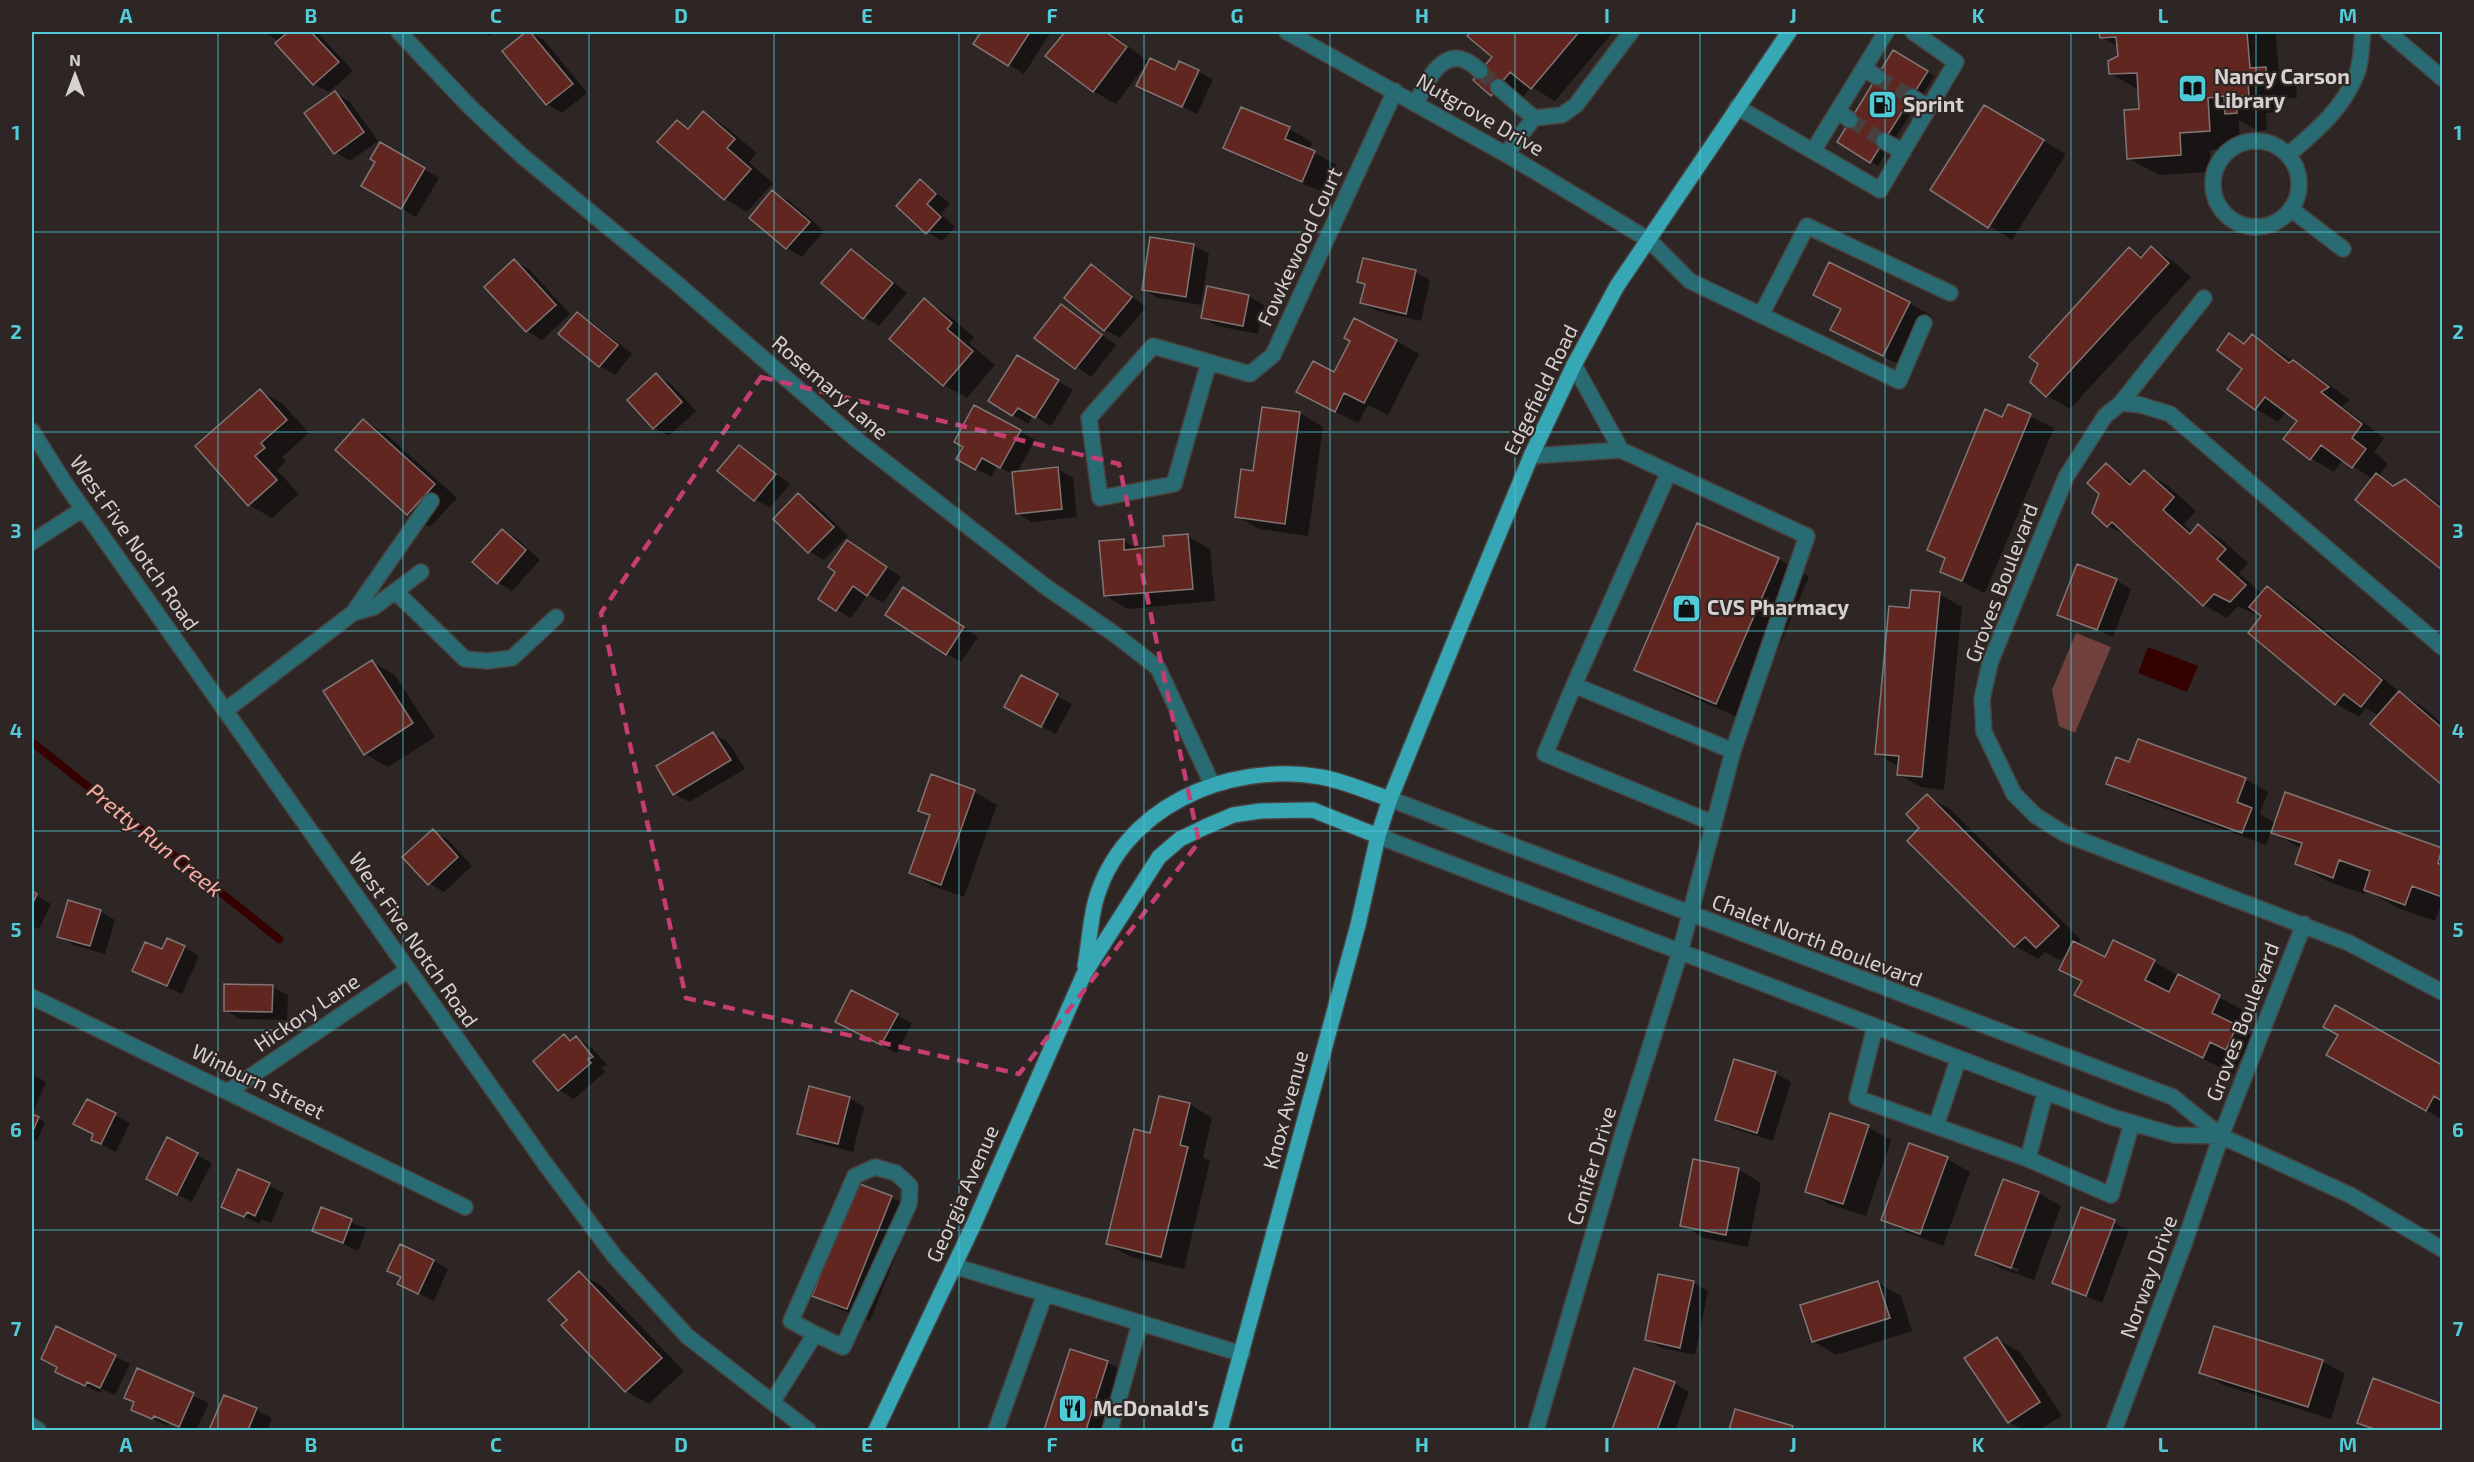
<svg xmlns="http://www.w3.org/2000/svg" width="2474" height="1462" font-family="'Exo 2',sans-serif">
<rect width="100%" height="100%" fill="#2e2624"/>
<path fill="#70413c" d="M2076,633L2111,647L2075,733L2059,726L2052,690Z"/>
<path fill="#340000" d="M2148,647L2198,666L2187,692L2138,673Z"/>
<path fill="#0007" fill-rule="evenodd" d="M264,32H317L353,71L329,92L314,84L279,41Z
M483,32H496L490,36Z
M528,32L544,40L587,93L562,113L547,104L504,51Z
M983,32H1051L1024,74L975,44Z
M1067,32H1109L1149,62L1176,72L1198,71L1213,80L1197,114L1138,85L1147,63L1116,104L1093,91L1047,56Z
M1473,32H1613L1555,101L1531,87L1515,107L1492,94L1494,57L1469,36Z
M2100,32H2294L2276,34L2279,76L2296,86L2297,98L2278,99L2279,112L2266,113L2267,130L2257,131L2239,120L2240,148L2210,150L2211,172L2159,175L2128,158L2140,111L2139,90L2111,74L2119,57V47L2101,37Z
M1894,52L1934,76L1878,166L1839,141Z
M335,93L350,102L378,141L350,161L335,152Z
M1985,107L2066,154L2012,240L1932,189Z
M704,113L726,127L757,153L749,162L773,183L747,212L725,199L678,122L690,129Z
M1289,129L1312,142L1309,150L1337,165L1325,193L1248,161L1225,148Z
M380,144L439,178L416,217L363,186L377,161Z
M920,181L950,203L941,214L955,227L942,241L927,232Z
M773,192L788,200L824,231L802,257L787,248L751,218Z
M1151,239L1194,246L1209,254L1201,305L1158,298L1143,289Z
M2152,248L2174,262L2191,277L2070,409L2047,396L2130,249L2144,257Z
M851,251L866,259L907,293L879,326L864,317Z
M514,261L529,269L570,314L542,340L527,331Z
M1092,266L1146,307L1120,338L1105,330L1066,297Z
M1415,272L1430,280L1421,321L1377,311L1362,302L1366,286L1359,281Z
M1815,295L1909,303L1932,316L1906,368L1832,330L1842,310Z
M1249,296L1264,305L1258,334L1217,326L1202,317Z
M924,300L947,314L974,337L969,343L995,365L967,398L944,385L891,339Z
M1061,306L1116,345L1091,377L1036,338Z
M578,314L592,322L632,354L615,375L600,366Z
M2229,335L2245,345L2252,336L2316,375L2350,400L2342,406L2384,438L2374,452L2388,464L2379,476L2396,486L2405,481L2442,505V568L2357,500L2373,479L2343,460L2334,472L2311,458L2299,420L2287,411L2278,422L2256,409L2244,369Z
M1396,341L1419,354L1388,415L1368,405L1358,423L1321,405L1334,374Z
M1017,357L1073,390L1051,426L1033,415L1028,424L990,401Z
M656,375L671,384L696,411L669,436L654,428Z
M260,391L283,404L309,433L282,457L286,461L277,470L299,494L272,518L249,505Z
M2008,406L2054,428L1985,593L1941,571L1946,559L1929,549Z
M975,407L1035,440L1017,473L1058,469L1073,478L1077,517L1032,522L1017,513L1013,474L997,466L991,477L958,459L965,446Z
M1263,409L1300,413L1323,427L1308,536L1259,529L1236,516L1254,473Z
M364,421L386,434L457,498L430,527L408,514Z
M739,447L790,484L770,508L755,499Z
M2106,465L2134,483L2144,472L2167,485L2196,511L2184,524L2193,532L2199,526L2221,539L2248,563L2239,573L2262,594L2267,588L2290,601L2403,695L2422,706L2442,724V783L2372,724L2379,716L2366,708L2359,717L2336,704L2257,611L2254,614L2238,606L2227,618L2204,605L2132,538L2108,526L2101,493Z
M799,495L814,503L848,536L824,560L809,551Z
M1698,524L1779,559L1809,577L1747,721L1666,686L1636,669Z
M502,530L517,539L540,560L512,591L497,582Z
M1187,536L1210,549L1215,601L1128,609L1105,596L1123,540L1139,550L1166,547Z
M862,551L901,577L883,603L868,594L851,618L837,610V572Z
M2116,580L2131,589L2113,637L2059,614Z
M1939,594L1962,607L1944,790L1921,787L1898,774L1899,767L1876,753L1910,609Z
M919,598L978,637L961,662L946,654Z
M372,662L395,675L435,737L388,767L365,754Z
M1022,677L1072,704L1056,734L1020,715Z
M713,734L728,742L745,769L689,802L674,794Z
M2130,764L2245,779L2268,792L2260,814L2276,824L2286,794L2442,849V902L2435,921L2396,907L2365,889L2364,894L2327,881L2297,863L2302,849L2271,831L2266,845L2131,796L2108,783Z
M974,792L997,805L964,897L933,886L911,873L931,816L920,810Z
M1927,796L1950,809L2081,940L2076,945L2105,959L2154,962L2250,1014L2242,1030L2267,1044L2256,1066L2241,1058L2233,1074L2076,995L2083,982L2061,969L2069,952L2060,960L2045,952L2038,959L2015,946L1922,828Z
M433,831L448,840L472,866L444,892L429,883Z
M32,893L51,904L39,929L32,926Z
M100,911L115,920L105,954L74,945L59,936Z
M184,947L199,956L182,994L134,971L163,951Z
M273,987L288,995L287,1020L240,1019L225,1010Z
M2336,1007L2442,1067V1119L2328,1055L2340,1035Z
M897,1015L912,1023L897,1053L852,1030Z
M564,1036L573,1041L576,1038L591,1047L607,1065L601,1067L605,1072L574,1099L559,1090L535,1061Z
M1735,1061L1776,1074L1791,1082L1773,1141L1732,1128L1717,1119Z
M32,1074L46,1082L32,1115L45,1122L37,1141L32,1139Z
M849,1098L864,1107L853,1152L814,1142L799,1134Z
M87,1101L130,1123L116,1152L93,1139L95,1135Z
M1190,1104L1212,1118L1203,1157L1210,1161L1184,1269L1131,1257L1108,1244L1151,1135Z
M1868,1127L1891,1140L1866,1216L1829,1204L1806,1191Z
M197,1155L212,1163L192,1202L163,1187Z
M1947,1159L1970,1172L1943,1246L1906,1232L1883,1219Z
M1738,1169L1761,1183L1748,1247L1704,1238L1682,1225Z
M269,1185L284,1193L271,1223L262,1219L259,1224L223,1206Z
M2038,1193L2061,1206L2034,1280L2000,1268L1977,1255ZM1999,1262L2019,1269L2018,1272L1999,1265Z
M891,1197L914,1210L870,1321L837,1308L814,1295Z
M322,1209L367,1229L358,1251L314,1230Z
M2082,1209L2129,1230L2102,1303L2054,1282Z
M434,1261L448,1269L434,1301L399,1284L402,1278L389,1270Z
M579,1273L602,1286L684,1371L649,1404L626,1391L563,1325L569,1320Z
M1693,1282L1708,1291L1695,1355L1662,1348L1647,1340Z
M1878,1283L1901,1296L1912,1331L1836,1355L1813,1341Z
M1997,1339L2020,1352L2062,1416L2039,1430H2023L2009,1422Z
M1071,1350L1107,1362L1130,1375L1112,1430H1046Z
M115,1356L130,1364L115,1395L102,1389L101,1393L72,1380Z
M2322,1361L2345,1374L2331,1419L2223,1385L2201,1372Z
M138,1370L209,1403L196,1430H186L169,1423L168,1426L133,1409Z
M2374,1380L2442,1405V1430H2373L2358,1422Z
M1674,1383L1689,1392L1675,1430H1614Z
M225,1396L272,1418L267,1430H211Z
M1736,1411L1792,1428L1797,1430H1730Z"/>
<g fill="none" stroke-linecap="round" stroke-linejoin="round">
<path stroke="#340000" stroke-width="8" d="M32,742L279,939"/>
</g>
<path fill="#622621" stroke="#807573" stroke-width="1.5" d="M288,32H311L339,62L313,85L275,43Z
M526,32H530L573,84L546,105L502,51Z
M981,32H1030L1008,66L973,44Z
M1065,32H1106L1127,47L1093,92L1045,56Z
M1471,32H1579L1531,89L1510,72L1491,96L1473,80L1492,57L1467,36Z
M2099,32H2247L2250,68L2266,67L2267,81L2248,82L2249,96H2236L2237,113L2225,114L2224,96L2208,98L2210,131L2180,133L2181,155L2127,159L2124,110L2139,109L2137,73L2109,74L2108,61L2118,56L2116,37L2100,38Z
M1893,50L1928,71L1870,163L1837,142Z
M1150,58L1175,70L1179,61L1199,70L1182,107L1136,86Z
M335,91L364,132L334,154L304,113Z
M1984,105L2044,140L1988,228L1930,190Z
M1241,107L1290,127L1285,139L1315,151L1302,182L1223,148Z
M703,111L735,139L727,148L751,169L724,200L657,142L677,120L688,129Z
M380,142L425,168L401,209L361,186L375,162L370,159Z
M920,179L936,194L927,204L941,217L926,234L896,206Z
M772,190L810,222L786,249L749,218Z
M1150,237L1194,244L1186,297L1142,290Z
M2151,246L2169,263L2046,397L2030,382L2038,364L2029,357L2129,247L2141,258Z
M851,249L893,283L863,319L821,283Z
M1363,258L1416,270L1406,314L1360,303L1365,284L1357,282Z
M514,259L556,305L526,332L484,287Z
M1829,262L1910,302L1883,356L1830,330L1841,309L1813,295Z
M1091,264L1132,297L1104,331L1064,298Z
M1207,286L1249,295L1243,326L1201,318Z
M924,298L952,323L947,329L973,351L943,386L889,339Z
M1061,304L1102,335L1075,369L1034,338Z
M577,312L618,345L599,367L558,334Z
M1354,318L1397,340L1364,403L1344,393L1335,412L1296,392L1313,361L1334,372L1350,341L1344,338Z
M2229,333L2244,344L2252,334L2289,363L2293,360L2329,387L2321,392L2362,424L2352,438L2366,449L2352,468L2321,445L2310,460L2283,439L2297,421L2265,397L2255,410L2227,389L2242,369L2217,350Z
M1017,355L1059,380L1035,418L1018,408L1012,416L988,401Z
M656,373L682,402L653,429L627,400Z
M260,389L287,420L261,443L265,448L255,456L277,480L248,506L195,446Z
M2008,404L2031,414L1962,581L1940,572L1945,558L1927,550L1985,409L2002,417Z
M974,405L1021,430L1000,468L982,458L975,470L956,459L963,447L954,442Z
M1262,407L1300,412L1285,524L1235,517L1241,469L1253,471Z
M363,419L435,484L407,515L335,450Z
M739,445L776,474L754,501L717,471Z
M2106,463L2130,485L2144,470L2174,497L2163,510L2190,534L2198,524L2226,549L2217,559L2246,585L2230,602L2214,594L2203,606L2112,522L2107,527L2092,513L2099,494L2087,483Z
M1058,467L1062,509L1016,514L1012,472Z
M2376,473L2393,486L2405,479L2442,509V570L2355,500Z
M798,493L834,527L808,553L773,519Z
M1697,523L1779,558L1716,704L1634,670Z
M502,529L526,550L497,584L472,562Z
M1188,534L1193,589L1104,596L1099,541L1124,539V550L1164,546L1163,536Z
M847,540L887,567L867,596L853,586L836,611L818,599L835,572L828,567Z
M2077,564L2117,579L2097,630L2057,615Z
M2267,586L2382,680L2361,707L2344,694L2335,705L2248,633L2261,616L2249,607Z
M903,587L964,627L946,655L885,615Z
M1911,590L1940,592L1922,777L1897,775L1899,756L1875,754L1889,606L1909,608Z
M372,660L413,723L364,755L323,691Z
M1021,675L1058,694L1041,727L1004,707Z
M2399,691L2442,728V785L2370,724Z
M713,732L731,760L673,795L656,766Z
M2138,739L2246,778L2237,802L2252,808L2242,833L2106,784L2116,757L2129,762Z
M931,774L975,790L941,885L909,873L930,815L918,811Z
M2285,792L2442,848L2438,863L2442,865V897L2412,886L2405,905L2364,890L2370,871L2339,860L2333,878L2295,864L2302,843L2271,833Z
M1927,794L2059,926L2036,948L2025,937L2014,947L1907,841L1919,828L1906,814Z
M433,829L458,857L428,885L402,857Z
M32,891L37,894L32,905Z
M68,900L101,910L90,946L57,937Z
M167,938L185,946L167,986L132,971L145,942L162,949Z
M2113,940L2155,960L2145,980L2169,992L2178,974L2220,995L2212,1013L2237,1025L2226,1050L2210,1042L2203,1058L2074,995L2082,981L2059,970L2073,941L2105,957Z
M224,984L273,985L272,1012L224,1011Z
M851,990L898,1014L881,1045L835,1022Z
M2335,1005L2442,1065V1101L2434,1096L2426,1111L2326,1055L2338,1035L2323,1027Z
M564,1034L570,1041L576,1036L593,1057L588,1059L591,1063L558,1091L533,1061Z
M1734,1059L1776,1072L1757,1133L1715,1120Z
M809,1086L850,1097L838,1144L797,1134Z
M1159,1096L1190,1103L1180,1145L1188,1147L1161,1257L1106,1244L1134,1129L1150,1133Z
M87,1099L116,1113L101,1144L91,1140L93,1134L73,1124Z
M1830,1113L1869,1125L1843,1204L1805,1192Z
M32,1114L39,1117L32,1133Z
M167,1137L198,1153L177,1195L146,1179Z
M1909,1143L1948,1157L1920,1234L1881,1220Z
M1693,1159L1739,1168L1726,1235L1680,1226Z
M238,1169L270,1183L255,1216L247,1212L244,1217L221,1207Z
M2003,1179L2039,1192L2011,1268L1975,1255Z
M857,1183L892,1196L847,1309L812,1296Z
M321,1207L352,1219L343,1243L312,1231Z
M2081,1207L2115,1220L2086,1296L2052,1283Z
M400,1244L434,1260L418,1294L397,1284L401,1277L387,1271Z
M579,1271L662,1358L625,1392L561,1325L567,1320L548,1300Z
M1658,1274L1694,1281L1680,1348L1645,1340Z
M1878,1281L1890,1318L1812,1342L1800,1305Z
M56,1326L116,1355L100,1388L87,1382L85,1386L55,1372L57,1367L41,1359Z
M2214,1326L2323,1360L2308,1407L2199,1373Z
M1997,1337L2040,1402L2008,1423L1964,1358Z
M1070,1349L1108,1361L1086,1430H1044Z
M137,1368L194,1393L179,1427L154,1416L152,1419L131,1410L134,1402L124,1398Z
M1634,1368L1675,1382L1657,1430H1612Z
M2373,1378L2442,1404V1430H2377L2357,1423Z
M224,1395L257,1408L248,1430H209Z
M1735,1409L1793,1426L1791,1430H1729Z"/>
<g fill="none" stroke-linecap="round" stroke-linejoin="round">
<path stroke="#47403e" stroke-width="15" stroke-dasharray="15 8" stroke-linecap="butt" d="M1480,71L1498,87
M1877,77L1912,97
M1850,120L1884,141"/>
<defs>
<path id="minor" d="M399,32L469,106L521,155L675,282L857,440L1046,587L1113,633L1158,668L1212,784
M1287,32L1516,160L1649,240L1690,281L1899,381L1924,323
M2388,32L2442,78
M1864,68L1877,77
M1498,87L1534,118
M1912,97L1929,108
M1416,103C1430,75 1447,39 1480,71
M1737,107L1880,190L1956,62L1913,32
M1838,111L1850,120
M2213 184a43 43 0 1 1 86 0a43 43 0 1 1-86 0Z
M1884,141L1903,152
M1813,151L1886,32
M1506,154L1534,118L1562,115L1576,105L1631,32
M2288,155C2315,132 2344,108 2357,73C2362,61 2361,44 2363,32
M2291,209L2343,249
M1761,315L1807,226L1950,293
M1209,362L1174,484L1100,498L1089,418L1153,346L1250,374L1273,355L1395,91
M2121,403L2204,298
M32,431L64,482L546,1165L615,1257L687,1336L808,1430
M1531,456L1621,450L1574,365
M1668,474L1574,685L1733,751
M32,542L83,509
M395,591L465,659L487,661L512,658L556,617
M353,613L374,607L421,572
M2442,647L2170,414L2141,405L2121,403L2105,416L2066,477L1990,663L1982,699L1984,732L2014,794L2036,816L2065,834L2349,943L2442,992
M1574,685L1545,754L1713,823
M226,710L353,613L431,501
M1390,799L2173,1097L2221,1136L2350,1195L2442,1249
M1378,836L2112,1117L2174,1135L2221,1136
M32,997L465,1207
M1875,1027L1857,1098L2028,1159L2045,1093
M229,1091L408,970
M1936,1126L1958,1060
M2028,1159L2111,1195L2132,1123
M954,1266L1242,1354
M773,1401L815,1334L843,1347L909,1204L910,1186L896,1173L875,1167L855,1176L791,1321L815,1334
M32,1426L38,1430
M996,1430L1045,1294
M1110,1430L1140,1323
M1536,1430L1621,1139L1680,952L1733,751L1807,536L1621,450
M2114,1430L2184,1244L2221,1136L2304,924"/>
<path id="major" d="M1085,966C1089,945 1090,923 1095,903C1120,807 1229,761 1321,777C1344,781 1368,792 1390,799
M876,1430L973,1226L1084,974L1159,857L1180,839L1205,827L1233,815L1260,811L1313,810L1378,836
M1220,1430L1358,925L1378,836L1390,799L1456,637L1531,456L1574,365L1617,286L1789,32"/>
</defs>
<use href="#minor" stroke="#49413f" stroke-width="18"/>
<use href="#major" stroke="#49413f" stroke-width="18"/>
<use href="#minor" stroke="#296b72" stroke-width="15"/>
<use href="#major" stroke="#36a8b5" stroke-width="15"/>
</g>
<path fill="none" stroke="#c63d72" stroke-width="4.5" stroke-dasharray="12 8" stroke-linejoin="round" d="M761,377L1119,464L1199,842L1019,1074L686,998L601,613Z"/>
<path fill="none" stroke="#52cbd9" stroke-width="1.5" stroke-opacity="0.55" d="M218,32V1430M403,32V1430M589,32V1430M774,32V1430M959,32V1430M1144,32V1430M1330,32V1430M1515,32V1430M1700,32V1430M1885,32V1430M2071,32V1430M2256,32V1430M32,232H2442M32,432H2442M32,631H2442M32,831H2442M32,1030H2442M32,1230H2442"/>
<defs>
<symbol id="library-square" viewBox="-11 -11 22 22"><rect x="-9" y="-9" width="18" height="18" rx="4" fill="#52cbd9" stroke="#2e2624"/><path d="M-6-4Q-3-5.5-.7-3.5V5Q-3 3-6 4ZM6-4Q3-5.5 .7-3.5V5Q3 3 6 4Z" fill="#111"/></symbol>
<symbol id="fuel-square" viewBox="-11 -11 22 22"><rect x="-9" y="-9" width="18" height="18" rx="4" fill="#52cbd9" stroke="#2e2624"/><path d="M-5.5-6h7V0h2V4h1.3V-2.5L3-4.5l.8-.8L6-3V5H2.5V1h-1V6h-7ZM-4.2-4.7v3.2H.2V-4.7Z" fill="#111"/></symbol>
<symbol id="shop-square" viewBox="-11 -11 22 22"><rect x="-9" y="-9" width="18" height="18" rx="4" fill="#52cbd9" stroke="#2e2624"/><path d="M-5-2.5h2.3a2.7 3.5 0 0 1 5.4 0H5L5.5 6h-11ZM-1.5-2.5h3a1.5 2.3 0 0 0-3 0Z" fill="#111"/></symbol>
<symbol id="restaurant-square" viewBox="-11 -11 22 22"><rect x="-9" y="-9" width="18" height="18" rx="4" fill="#52cbd9" stroke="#2e2624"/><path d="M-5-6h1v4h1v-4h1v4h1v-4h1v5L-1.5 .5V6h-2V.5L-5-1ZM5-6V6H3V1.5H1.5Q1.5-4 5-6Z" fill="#111"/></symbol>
</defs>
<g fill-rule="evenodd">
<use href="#library-square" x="2176" y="72" width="33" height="33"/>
<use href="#fuel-square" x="1866" y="88" width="33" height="33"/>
<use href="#shop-square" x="1670" y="592" width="33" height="33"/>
<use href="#restaurant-square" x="1056" y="1392" width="33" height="33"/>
</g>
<g text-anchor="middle" stroke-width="4.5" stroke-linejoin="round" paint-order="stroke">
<g font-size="21" font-weight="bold" fill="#d6d0cf" stroke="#2e2624" text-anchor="start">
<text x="2214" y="84">Nancy Carson<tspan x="2214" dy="24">Library</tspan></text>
<text x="1903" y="112">Sprint</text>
<text x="1707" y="615">CVS Pharmacy</text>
<text x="1093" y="1416">McDonald's</text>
</g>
<g font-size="21" fill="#d6d0cf" stroke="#2e2624">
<text transform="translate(1480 115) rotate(30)" y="7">Nutgrove Drive</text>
<text transform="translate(1300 247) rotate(-65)" y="7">Fowkewood Court</text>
<text transform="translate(830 388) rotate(41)" y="7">Rosemary Lane</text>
<text transform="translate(1541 390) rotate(-64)" y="7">Edgefield Road</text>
<text transform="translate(134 543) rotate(55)" y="7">West Five Notch Road</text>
<text transform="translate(2002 583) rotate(-69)" y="7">Groves Boulevard</text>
<text transform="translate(413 940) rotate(55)" y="7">West Five Notch Road</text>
<text transform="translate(1817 941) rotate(21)" y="7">Chalet North Boulevard</text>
<text transform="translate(307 1013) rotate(-34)" y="7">Hickory Lane</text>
<text transform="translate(2243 1022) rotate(-69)" y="7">Groves Boulevard</text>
<text transform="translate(258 1082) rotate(26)" y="7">Winburn Street</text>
<text transform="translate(1286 1110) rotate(-75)" y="7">Knox Avenue</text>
<text transform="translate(1592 1166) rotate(-73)" y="7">Conifer Drive</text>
<text transform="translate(963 1194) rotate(-66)" y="7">Georgia Avenue</text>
<text transform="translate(2149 1277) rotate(-70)" y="7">Norway Drive</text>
</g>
<g font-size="22" font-style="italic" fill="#fbada3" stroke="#2e2624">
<text transform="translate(155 840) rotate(39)" y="8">Pretty Run Creek</text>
</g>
</g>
<rect width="2474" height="1462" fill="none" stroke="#2e2624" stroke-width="66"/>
<g transform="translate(75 75)" stroke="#2e2624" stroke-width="4.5" paint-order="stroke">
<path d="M0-4.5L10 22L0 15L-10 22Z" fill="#d6d0cf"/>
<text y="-9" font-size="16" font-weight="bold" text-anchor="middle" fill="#d6d0cf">N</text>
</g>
<rect x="33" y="33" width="2408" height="1396" fill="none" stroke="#52cbd9" stroke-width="2"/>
<g font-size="20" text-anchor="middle" font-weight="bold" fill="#52cbd9">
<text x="126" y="23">A</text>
<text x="311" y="23">B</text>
<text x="496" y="23">C</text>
<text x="681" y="23">D</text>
<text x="867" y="23">E</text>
<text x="1052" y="23">F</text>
<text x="1237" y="23">G</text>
<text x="1422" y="23">H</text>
<text x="1607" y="23">I</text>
<text x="1793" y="23">J</text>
<text x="1978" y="23">K</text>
<text x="2163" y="23">L</text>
<text x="2348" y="23">M</text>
<text x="16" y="140">1</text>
<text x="2458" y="140">1</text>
<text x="16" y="339">2</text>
<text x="2458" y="339">2</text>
<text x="16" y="538">3</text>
<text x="2458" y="538">3</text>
<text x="16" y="738">4</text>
<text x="2458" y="738">4</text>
<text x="16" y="937">5</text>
<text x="2458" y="937">5</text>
<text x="16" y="1137">6</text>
<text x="2458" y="1137">6</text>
<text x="16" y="1336">7</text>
<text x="2458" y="1336">7</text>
<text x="126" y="1452">A</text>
<text x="311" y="1452">B</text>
<text x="496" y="1452">C</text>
<text x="681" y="1452">D</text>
<text x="867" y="1452">E</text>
<text x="1052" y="1452">F</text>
<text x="1237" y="1452">G</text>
<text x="1422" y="1452">H</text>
<text x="1607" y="1452">I</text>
<text x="1793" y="1452">J</text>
<text x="1978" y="1452">K</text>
<text x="2163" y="1452">L</text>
<text x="2348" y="1452">M</text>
</g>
</svg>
